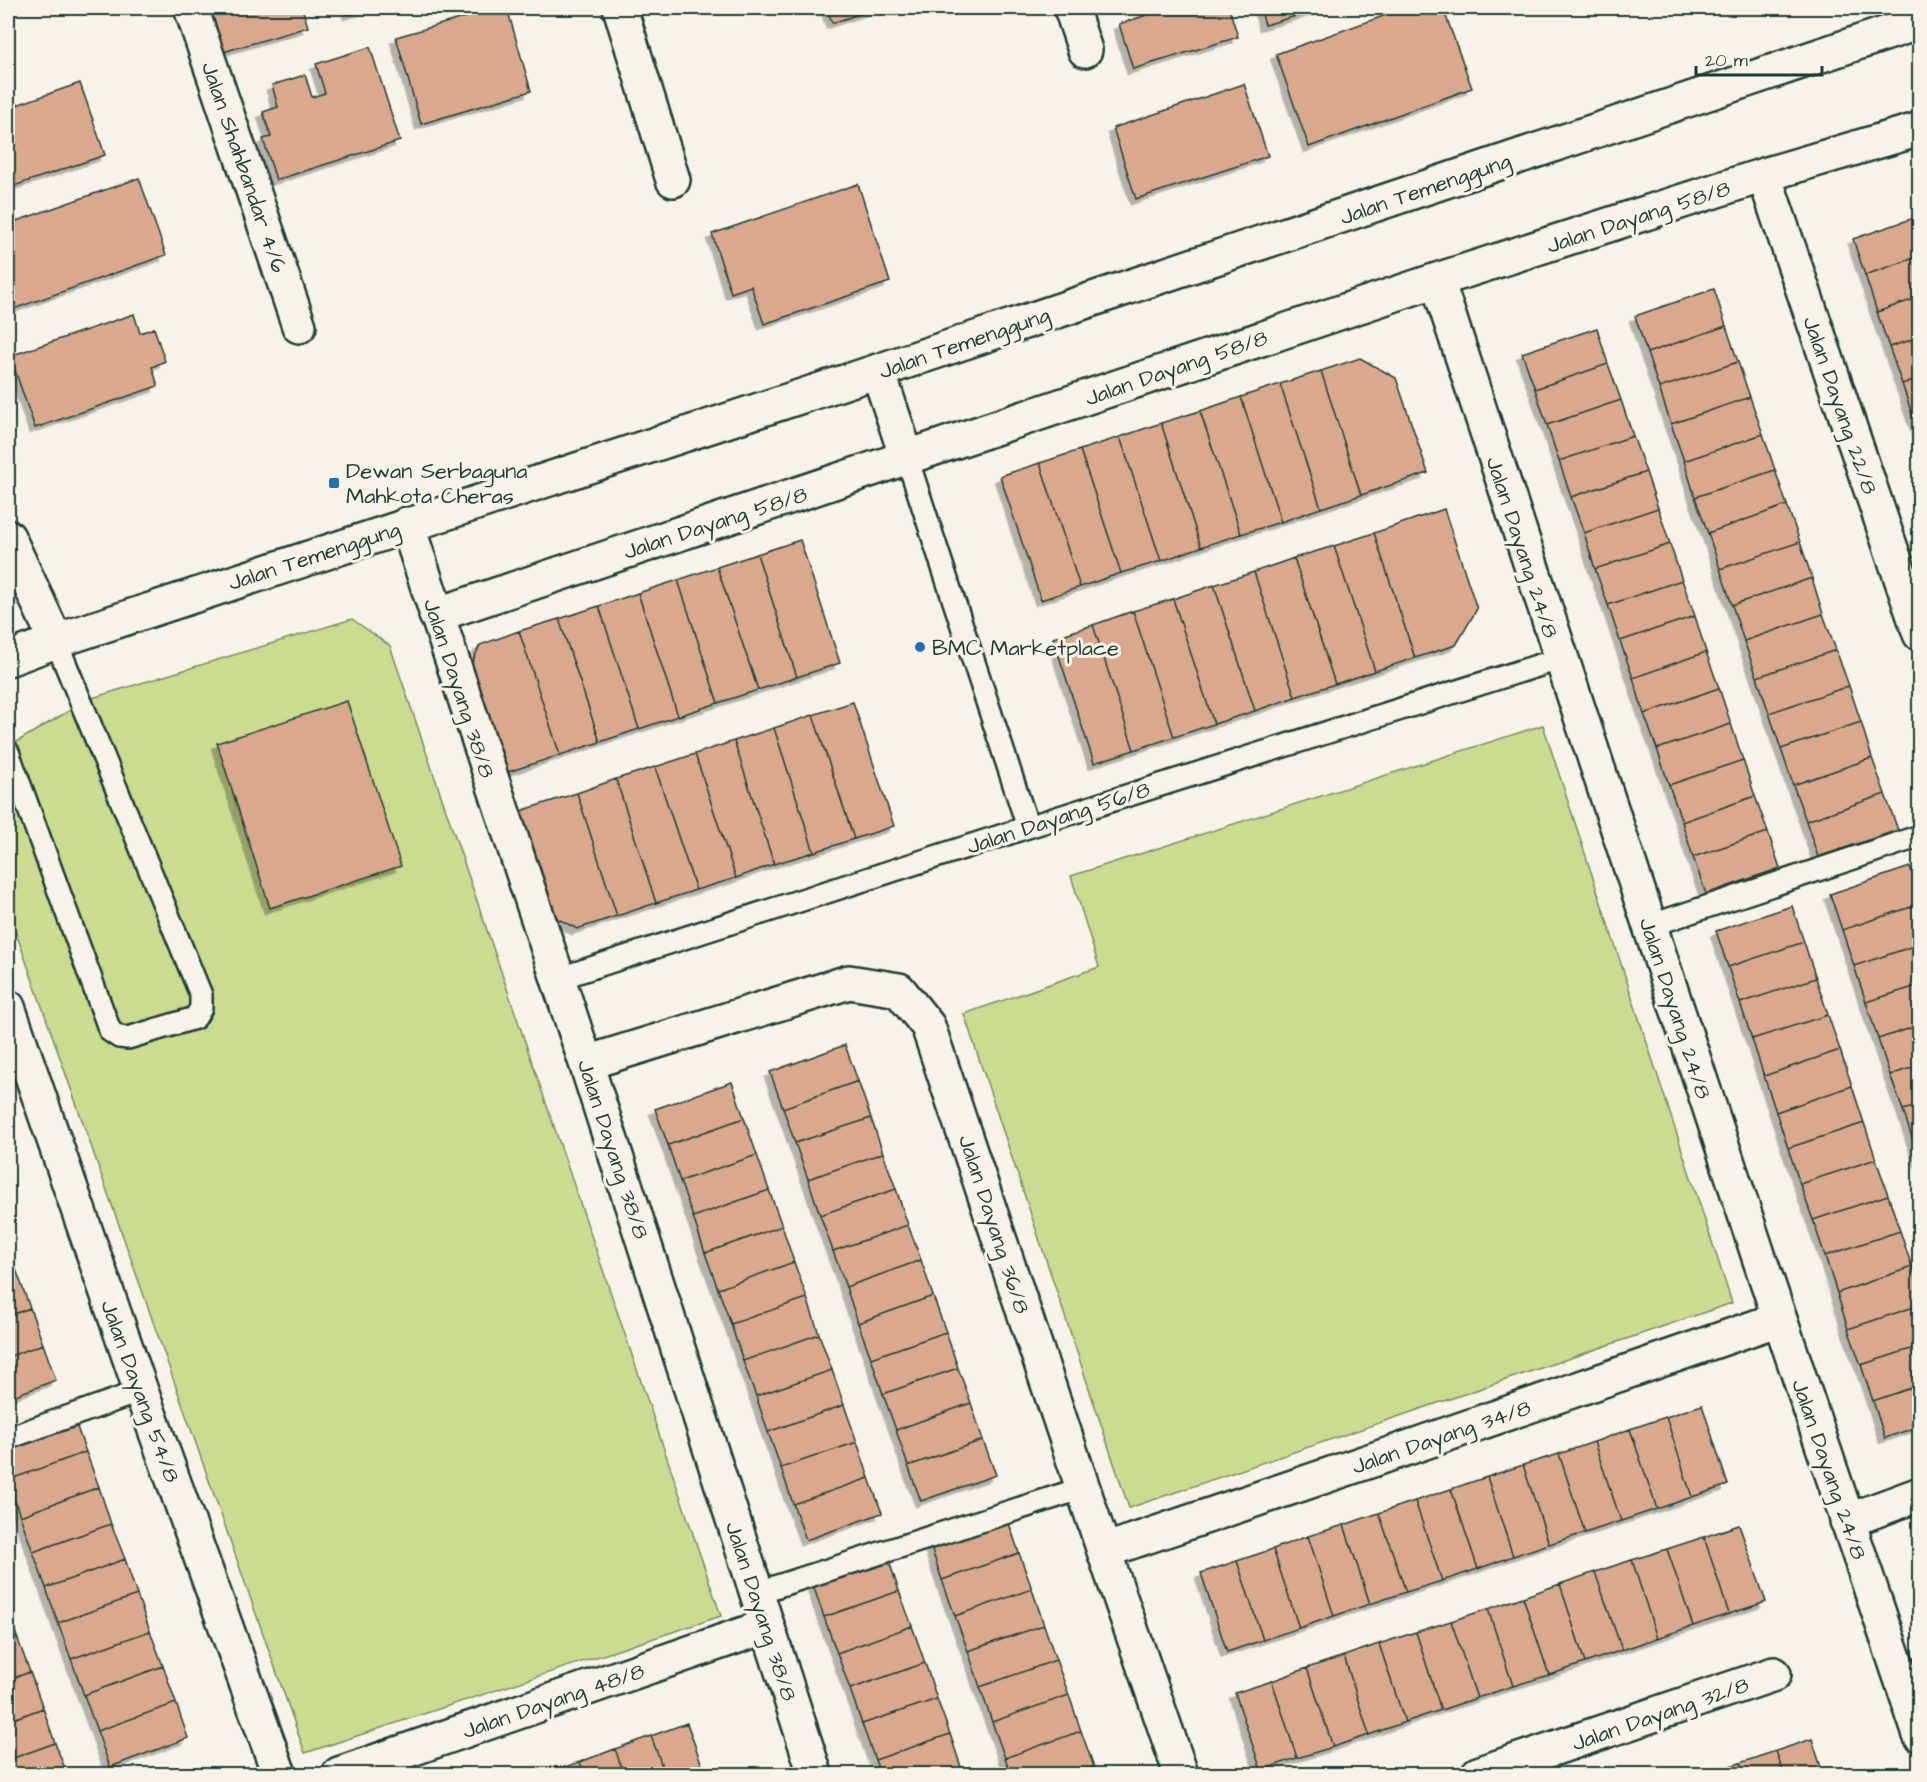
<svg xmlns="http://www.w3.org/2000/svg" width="1927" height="1782" font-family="'Architects Daughter',sans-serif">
<defs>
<filter id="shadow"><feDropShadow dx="-5.5" dy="5.5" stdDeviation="0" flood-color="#0004"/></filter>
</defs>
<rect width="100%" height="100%" fill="#f7f3e8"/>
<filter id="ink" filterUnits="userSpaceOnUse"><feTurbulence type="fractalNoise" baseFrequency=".0167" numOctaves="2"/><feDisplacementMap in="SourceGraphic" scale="12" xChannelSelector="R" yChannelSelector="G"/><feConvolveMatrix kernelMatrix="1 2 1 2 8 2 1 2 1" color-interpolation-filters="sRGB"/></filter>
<g filter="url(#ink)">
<path fill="#cbdc90" stroke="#758c62" stroke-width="1.5" d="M352,619L390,646L721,1616L305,1753L8,910V747L89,699Z
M1543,725L1732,1303L1129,1508L964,1014L1099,967L1071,876Z"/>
<path fill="#daa98d" stroke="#1f3d34" stroke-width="1.5" filter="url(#shadow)" d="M209,8H302L308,27L223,52Z
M347,8H371L349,14Z
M498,8H507L531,91L421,124L396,37Z
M827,8H878L832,23Z
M1145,8H1229L1238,37L1133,69L1119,24L1147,15Z
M1260,8H1323L1265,25Z
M1406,8H1443L1472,88L1309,147L1276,54Z
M370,47L400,141L276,180L263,139L271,137L263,112L278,107L272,85L305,75L312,97L325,93L316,64Z
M80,83L105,155L8,188V108Z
M1244,84L1268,156L1136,199L1113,128Z
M139,178L166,255L8,311V224Z
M858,184L890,282L764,324L751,286L731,293L712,234Z
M1920,216V256L1865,275L1853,239Z
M1920,256V297L1877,312L1865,275Z
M1714,289L1726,326L1647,353L1635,316Z
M1920,297V337L1889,347L1877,312Z
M134,314L140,333L154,328L165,361L152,367L158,386L35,428L10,356Z
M1726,326L1738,362L1659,388L1647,353Z
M1597,328L1608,364L1535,389L1522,353Z
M1920,337V378L1902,384L1889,347Z
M1360,358L1396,378L1428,473L1361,495L1321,371Z
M1738,362L1750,397L1671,424L1659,388Z
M1608,364L1621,400L1547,425L1535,389Z
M1321,371L1361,495L1321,508L1280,384Z
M1920,378V418L1914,420L1902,384Z
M1280,384L1321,508L1281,522L1241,397Z
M1241,397L1281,522L1241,534L1200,411Z
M1750,397L1763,434L1684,461L1671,424Z
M1621,400L1633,436L1559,461L1547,425Z
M1200,411L1241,534L1201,547L1161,423Z
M1920,418V436L1914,420Z
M1161,423L1201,547L1161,561L1120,437Z
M1763,434L1775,470L1695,497L1684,461Z
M1633,436L1646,472L1571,497L1559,461Z
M1120,437L1161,561L1121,573L1080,450Z
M1080,450L1121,573L1080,587L1040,463Z
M1040,463L1080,587L1041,600L1000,476Z
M1775,470L1787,505L1708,533L1695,497Z
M1646,472L1658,508L1584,533L1571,497Z
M1787,505L1800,542L1720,569L1708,533Z
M1658,508L1670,544L1595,569L1584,533Z
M1444,509L1477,609L1456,645L1415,658L1374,533Z
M1374,533L1415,658L1375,671L1334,546Z
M800,540L840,663L797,677L757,554Z
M1800,542L1812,578L1732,605L1720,569Z
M1670,544L1682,580L1608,605L1595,569Z
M1334,546L1375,671L1335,684L1294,558Z
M757,554L797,677L758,690L717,567Z
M1294,558L1335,684L1295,697L1254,572Z
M717,567L758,690L718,703L678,580Z
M1254,572L1295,697L1255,711L1214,585Z
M1812,578L1823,614L1744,641L1732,605Z
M678,580L718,703L678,716L638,593Z
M1682,580L1695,616L1620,641L1608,605Z
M1214,585L1255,711L1214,724L1173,599Z
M638,593L678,716L639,729L599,606Z
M1173,599L1214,724L1174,737L1133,611Z
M599,606L639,729L600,742L559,619Z
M1133,611L1174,737L1134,750L1093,625Z
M1823,614L1836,650L1757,677L1744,641Z
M1695,616L1706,652L1633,678L1620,641Z
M559,619L600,742L560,755L519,631Z
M1093,625L1134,750L1094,763L1053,638Z
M519,631L560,755L496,776L465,678L480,645Z
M1836,650L1849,686L1769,713L1757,677Z
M1706,652L1719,688L1644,714L1633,678Z
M1849,686L1861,722L1781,749L1769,713Z
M1719,688L1731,724L1657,749L1644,714Z
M347,701L401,866L270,908L217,743Z
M853,702L894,826L854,839L813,715Z
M813,715L854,839L814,852L774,728Z
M1861,722L1872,758L1793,785L1781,749Z
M1731,724L1743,760L1669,785L1657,749Z
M774,728L814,852L774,864L734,741Z
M734,741L774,864L736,878L695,754Z
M695,754L736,878L696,890L655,767Z
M1872,758L1885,794L1806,821L1793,785Z
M1743,760L1755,796L1682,822L1669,785Z
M655,767L696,890L656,903L616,779Z
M616,779L656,903L617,916L577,793Z
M577,793L617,916L577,929L543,911L511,814Z
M1885,794L1898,830L1818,857L1806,821Z
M1755,796L1768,832L1693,857L1682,822Z
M1768,832L1780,868L1706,894L1693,857Z
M1910,867L1920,893V904L1842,930L1830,894Z
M1920,904V944L1854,966L1842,930Z
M1792,906L1804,942L1728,967L1716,931Z
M1804,942L1816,978L1740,1003L1728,967Z
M1920,944V985L1866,1002L1854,966Z
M1816,978L1828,1015L1752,1039L1740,1003Z
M1920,985V1025L1878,1039L1866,1002Z
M1828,1015L1840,1050L1764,1076L1752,1039Z
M1920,1025V1065L1890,1075L1878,1039Z
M845,1045L858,1081L783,1108L770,1072Z
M1840,1050L1852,1086L1776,1112L1764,1076Z
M1920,1065V1105L1903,1110L1890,1075Z
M858,1081L871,1118L795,1143L783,1108Z
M732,1082L744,1118L668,1145L655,1109Z
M1852,1086L1864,1123L1788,1148L1776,1112Z
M1920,1105V1145L1915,1147L1903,1110Z
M744,1118L757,1155L680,1181L668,1145Z
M871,1118L883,1153L808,1179L795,1143Z
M1864,1123L1876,1159L1800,1184L1788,1148Z
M1920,1145V1162L1915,1147Z
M883,1153L896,1189L820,1215L808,1179Z
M757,1155L769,1190L693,1217L680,1181Z
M1876,1159L1888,1195L1813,1220L1800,1184Z
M896,1189L908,1225L833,1251L820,1215Z
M769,1190L782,1226L705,1253L693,1217Z
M1888,1195L1900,1231L1825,1256L1813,1220Z
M908,1225L921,1260L846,1287L833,1251Z
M782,1226L794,1262L718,1289L705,1253Z
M1900,1231L1912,1267L1837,1293L1825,1256Z
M8,1246L17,1272L8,1276Z
M921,1260L933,1296L858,1323L846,1287Z
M794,1262L807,1298L731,1324L718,1289Z
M1912,1267L1920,1289V1305L1848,1329L1837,1293Z
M17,1272L30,1308L8,1316V1276Z
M933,1296L946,1332L871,1358L858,1323Z
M807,1298L819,1334L743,1361L731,1324Z
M1920,1305V1346L1861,1365L1848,1329Z
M30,1308L43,1344L8,1357V1316Z
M946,1332L958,1368L883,1394L871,1358Z
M819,1334L832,1370L756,1396L743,1361Z
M43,1344L56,1380L8,1398V1357Z
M1920,1346V1385L1873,1401L1861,1365Z
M958,1368L971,1403L896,1430L883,1394Z
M832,1370L844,1405L768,1432L756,1396Z
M1920,1385V1426L1885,1438L1873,1401Z
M971,1403L983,1440L908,1466L896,1430Z
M844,1405L857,1442L781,1468L768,1432Z
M1702,1405L1728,1485L1692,1497L1666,1417Z
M73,1416L86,1452L8,1480V1440Z
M1666,1417L1692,1497L1657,1509L1630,1429Z
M1630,1429L1657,1509L1621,1521L1594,1442Z
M983,1440L996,1475L921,1501L908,1466Z
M857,1442L869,1478L793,1504L781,1468Z
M1594,1442L1621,1521L1585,1533L1559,1454Z
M86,1452L99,1487L20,1516L8,1480Z
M1559,1454L1585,1533L1549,1544L1523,1465Z
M1523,1465L1549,1544L1513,1556L1487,1477Z
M1487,1477L1513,1556L1478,1569L1451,1489Z
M869,1478L882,1513L806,1540L793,1504Z
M99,1487L111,1524L33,1552L20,1516Z
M1451,1489L1478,1569L1442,1581L1415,1501Z
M1415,1501L1442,1581L1406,1592L1379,1513Z
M1379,1513L1406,1592L1370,1604L1344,1525Z
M1007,1517L1019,1553L942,1580L930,1544Z
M111,1524L125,1559L46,1588L33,1552Z
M1344,1525L1370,1604L1334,1616L1308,1536Z
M1739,1525L1766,1602L1729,1614L1704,1537Z
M1308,1536L1334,1616L1299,1628L1273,1549Z
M1704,1537L1729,1614L1693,1626L1667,1549Z
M1273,1549L1299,1628L1263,1640L1237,1561Z
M1667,1549L1693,1626L1657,1638L1632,1560Z
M1019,1553L1032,1589L955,1616L942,1580Z
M887,1555L899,1591L824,1617L812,1582Z
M125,1559L137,1595L58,1623L46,1588Z
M1632,1560L1657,1638L1622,1650L1595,1572Z
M1237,1561L1263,1640L1227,1652L1201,1573Z
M1595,1572L1622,1650L1585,1663L1560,1584Z
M1560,1584L1585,1663L1549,1675L1523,1597Z
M1032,1589L1044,1625L968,1651L955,1616Z
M899,1591L912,1626L837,1653L824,1617Z
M137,1595L150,1631L71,1659L58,1623Z
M1523,1597L1549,1675L1513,1686L1488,1609Z
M8,1609L17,1637L8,1641Z
M1488,1609L1513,1686L1477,1698L1451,1621Z
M1451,1621L1477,1698L1441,1710L1416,1632Z
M1044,1625L1056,1660L980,1687L968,1651Z
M912,1626L925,1663L850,1689L837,1653Z
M150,1631L163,1666L84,1695L71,1659Z
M1416,1632L1441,1710L1405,1722L1379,1644Z
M17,1637L30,1672L8,1680V1641Z
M1379,1644L1405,1722L1369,1735L1344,1656Z
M1344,1656L1369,1735L1333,1747L1307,1668Z
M1056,1660L1069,1695L992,1722L980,1687Z
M925,1663L937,1699L862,1724L850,1689Z
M163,1666L176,1703L97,1731L84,1695Z
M1307,1668L1333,1747L1297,1758L1272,1681Z
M30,1672L43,1708L8,1721V1680Z
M1272,1681L1297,1758L1261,1770L1235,1693Z
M1069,1695L1081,1731L1005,1758L992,1722Z
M937,1699L950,1734L875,1760L862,1724Z
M176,1703L188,1738L110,1767L97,1731Z
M43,1708L55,1743L8,1760V1721Z
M687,1723L705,1774H665L651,1736Z
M1081,1731L1094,1767L1072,1774H1011L1005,1758Z
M950,1734L962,1770L950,1774H880L875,1760Z
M651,1736L665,1774H624L615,1749Z
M1812,1739L1823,1774H1784L1776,1751Z
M55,1743L67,1774H8V1760Z
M615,1749L624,1774H584L580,1762Z
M1776,1751L1784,1774H1744L1740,1763Z
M580,1762L584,1774H544Z
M1740,1763L1744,1774H1705Z
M1094,1767L1096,1774H1072Z"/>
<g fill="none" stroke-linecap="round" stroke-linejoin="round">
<defs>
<path id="service" d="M907,458L1028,827
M8,752L110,1031L119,1037L128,1038L195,1018L201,1008V995L56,641
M1649,926L1920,836
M557,979L1028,827L1559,659
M8,1438L141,1391
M756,1593L1083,1488"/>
<path id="minor" d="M191,8L299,326
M620,8L673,180
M1071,8L1085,50
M1764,175L1920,634
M1437,280C1594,766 1756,1251 1920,1735
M878,371L907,458
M407,524L586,1063L815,1774
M8,537L56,641
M436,615L1437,280L1764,175L1920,129
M8,1007L141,1391L279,1774
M586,1063L849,982L899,990L928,1026L1104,1551L1181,1774
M1847,1521L1920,1494
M1104,1551L1393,1453L1779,1319
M339,1774L767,1626
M1478,1774L1774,1674"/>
<path id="tertiary" d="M8,659L56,641L878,371L1920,22"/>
</defs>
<use href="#service" stroke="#1f3d34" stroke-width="26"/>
<use href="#minor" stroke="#1f3d34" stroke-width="38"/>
<use href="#tertiary" stroke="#1f3d34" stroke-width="38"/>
<use href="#service" stroke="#f7f3e8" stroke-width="21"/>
<use href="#minor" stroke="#f7f3e8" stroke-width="33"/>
<use href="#tertiary" stroke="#f7f3e8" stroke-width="33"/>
</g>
</g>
<g fill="#1f6fb2" stroke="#f7f3e8" stroke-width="2">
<rect x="328" y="477" width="12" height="12" rx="3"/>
<circle cx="920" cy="647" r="6"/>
</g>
<g text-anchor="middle" stroke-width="6" stroke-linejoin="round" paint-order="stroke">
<g font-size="22" fill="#1f3d34" stroke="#f7f3e8">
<text transform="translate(245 167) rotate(71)" y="8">Jalan Shahbandar 4/6</text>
<text transform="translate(1425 188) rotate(-19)" y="8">Jalan Temenggung</text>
<text transform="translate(1638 216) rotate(-18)" y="8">Jalan Dayang 58/8</text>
<text transform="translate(964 342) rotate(-19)" y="8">Jalan Temenggung</text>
<text transform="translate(1176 367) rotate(-19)" y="8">Jalan Dayang 58/8</text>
<text transform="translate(1841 405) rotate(71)" y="8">Jalan Dayang 22/8</text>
<text transform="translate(715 522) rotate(-18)" y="8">Jalan Dayang 58/8</text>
<text transform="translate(1523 547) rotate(72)" y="8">Jalan Dayang 24/8</text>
<text transform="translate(314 555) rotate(-18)" y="8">Jalan Temenggung</text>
<text transform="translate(460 688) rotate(72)" y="8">Jalan Dayang 38/8</text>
<text transform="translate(1058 817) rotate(-18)" y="8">Jalan Dayang 56/8</text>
<text transform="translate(1676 1008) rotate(72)" y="8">Jalan Dayang 24/8</text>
<text transform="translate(614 1149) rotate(72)" y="8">Jalan Dayang 38/8</text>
<text transform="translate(995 1224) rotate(72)" y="8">Jalan Dayang 36/8</text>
<text transform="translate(141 1391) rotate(70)" y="8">Jalan Dayang 54/8</text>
<text transform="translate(1441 1436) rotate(-19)" y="8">Jalan Dayang 34/8</text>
<text transform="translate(1830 1469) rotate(71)" y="8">Jalan Dayang 24/8</text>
<text transform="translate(762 1611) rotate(72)" y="8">Jalan Dayang 38/8</text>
<text transform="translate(553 1700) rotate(-19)" y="8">Jalan Dayang 48/8</text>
<text transform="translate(1660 1713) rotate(-19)" y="8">Jalan Dayang 32/8</text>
</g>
<g font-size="22" fill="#1f3d34" stroke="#f7f3e8" text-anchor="start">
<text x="346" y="478">Dewan Serbaguna<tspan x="346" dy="25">Mahkota Cheras</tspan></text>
<text x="932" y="655">BMC Marketplace</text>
</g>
</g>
<rect width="1927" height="1782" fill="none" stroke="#f7f3e8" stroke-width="30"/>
<rect x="15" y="15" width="1897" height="1752" fill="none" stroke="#1f3d34" stroke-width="2" filter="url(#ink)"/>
<path d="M1696 66v9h126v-9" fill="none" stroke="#1f3d34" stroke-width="3"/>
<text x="1705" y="66" font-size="18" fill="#1f3d34" stroke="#f7f3e8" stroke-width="4.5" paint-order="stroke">20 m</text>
</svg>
